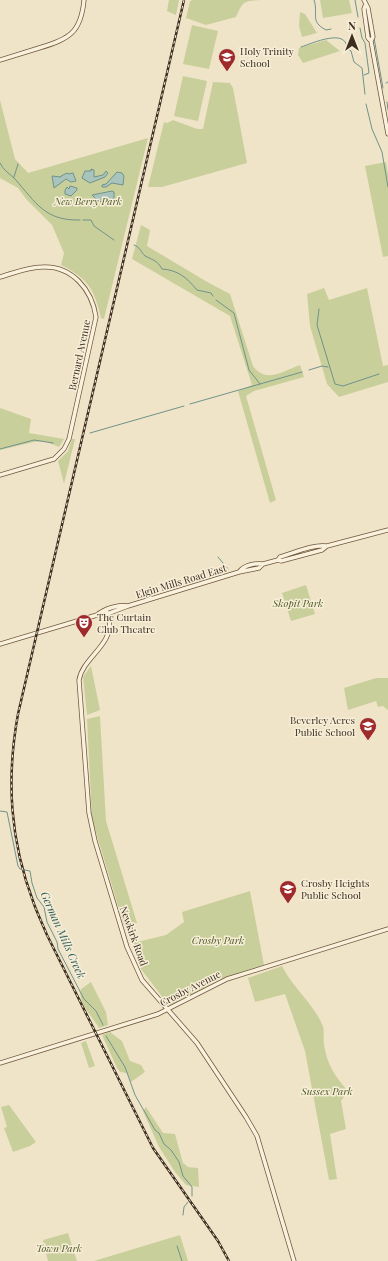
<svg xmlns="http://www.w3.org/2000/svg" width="388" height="1261" font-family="'Playfair Display',serif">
<rect width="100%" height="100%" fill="#f0e4c8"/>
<path fill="#c9cf9b" d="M169,0H179L176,15L167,11Z
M193,0H261C244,1 243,1 236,17L206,25L186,18L190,1Z
M320,0H349L352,13L323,18Z
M300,12L305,14L317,33L302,37L299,26Z
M192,25L218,31L209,69L183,64Z
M326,40L340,51L303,63L298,55L299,48Z
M183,76L207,81L198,121L174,116Z
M213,82L230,83L233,88L247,163L162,187H148L164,122L167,123L173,120L197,129H203Z
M0,100L15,159L28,173L148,138L104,319L101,318C94,288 88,279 61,265L64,253L52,225L26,199L18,188L0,178Z
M386,162L388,174V256L383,257L365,166Z
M141,225L150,230L147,246L209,283L230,294L253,366C266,384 283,371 300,365L304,377L254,391L246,396L276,500L270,503L238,391L252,385L230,316L132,259Z
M324,288L329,300L367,288L383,366L388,365V382L339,397L327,384L310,326L307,294Z
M0,408L31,419L29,433L64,439L59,447L44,441L34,442L0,450Z
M72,439H75L64,484L58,461L68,451Z
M306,585L315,614L291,621L282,593Z
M91,666L100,710L87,715L83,677Z
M376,678H388V710L383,706L378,707L376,701L348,710L344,688Z
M100,716L106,821L137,923L124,926L92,819L87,719Z
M250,891L264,965L218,980L170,1007L141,969L133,943L166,935L184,922L182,912Z
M282,966C293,988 312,1002 322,1024C325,1030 323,1038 324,1045C327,1064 335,1077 348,1091L341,1101L346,1129L330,1134L337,1179L329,1180L305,1051L285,994L255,1002L248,978Z
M91,982L106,1012L108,1025L99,1028C93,1017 77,1003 81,989Z
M110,1032L122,1041L130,1061L141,1065L145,1072L131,1082L127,1073L120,1072L117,1068L102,1035Z
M86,1041L95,1066L89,1068L81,1043Z
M9,1105L36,1142L30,1146L13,1152L4,1128L7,1127L1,1107Z
M146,1107L163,1133L175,1134L183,1163L188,1167L198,1168L199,1187L186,1185L175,1172L159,1147L143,1111Z
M68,1233L77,1261H48L43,1240Z
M180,1235L188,1261H94Z"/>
<path fill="#a9c4bc" stroke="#6f938a" d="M91,169L94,170V177L103,175L106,171L108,173L105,177L90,183L82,178L85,171H91Z
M117,172L122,173L124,176L123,185L112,183L106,187H102V185L106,184Z
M67,173L68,174L73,173L76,181L71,182L66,179L54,188L52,176L61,177V176Z
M70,186L77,188V190L71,196L65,194V190L67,187L69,189Z
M112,191L114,192V198L108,203L98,201L92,195Z"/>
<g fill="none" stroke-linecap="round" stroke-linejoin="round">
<path stroke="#6f938a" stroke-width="1" d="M314,0C319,14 309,21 326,30L331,29
M355,0L358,17
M360,28L362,38L365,43L369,73L364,75
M374,38L383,88
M301,47C313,43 346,28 347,48L351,51L354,62L362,68L365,94
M386,83L388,82
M387,102L388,110
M366,104L372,129L382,152L388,187
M0,163C3,170 10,174 15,179C36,203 45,221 80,220
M14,177L18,164
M83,220H91L94,226L114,240
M134,245C140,247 141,252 145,256C153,260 158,261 162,269C178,270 187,278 197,290L211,293L213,296
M216,300L234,313L249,370L260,384
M319,309L317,325L335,384L343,386L379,374
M309,370L322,366L328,367
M190,404L302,372
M90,433L184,406
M0,449L34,440L53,443
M218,557L228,569
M0,811L7,812L18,866L20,869L30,871L32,883L37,898L44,907L47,922L57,942L58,949L84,999L96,1011L103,1025
M106,1036L125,1067L135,1095L155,1130L159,1133L164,1144L171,1150L179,1162L183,1176L192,1187V1196
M183,1215L184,1207L188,1202
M177,1246L182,1261"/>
<defs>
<path id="secondary" d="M364,0L368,8L373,37L371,41
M365,6L364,9L368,38L371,41L388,134
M0,60C13,56 26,52 39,48C69,39 81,33 84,0
M0,277C14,273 28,267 42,267C72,265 92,290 96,317L69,439L64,449L54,459L0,475
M278,560L280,557C294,553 313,544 327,546
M239,572C244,565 255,563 263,564
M106,610C107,613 108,616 109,619C114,645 83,657 79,680L89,813L95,841L127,947L142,980L197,1043L246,1117L257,1136L294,1261
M97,615C104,609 119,604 128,606
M0,644L97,615L107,614L128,606L239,572L259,568L263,564L278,560L281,561L322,550L327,546L388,530
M0,1063L158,1014L227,979L388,929"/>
</defs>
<use href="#secondary" stroke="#6f573f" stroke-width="5"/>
<use href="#secondary" stroke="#faf1dc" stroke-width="3.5"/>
<defs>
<path id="rail" d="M184,0L18,714C6,780 10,841 34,904C38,915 43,925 47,935L153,1148L218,1241L229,1261"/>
</defs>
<use href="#rail" stroke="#3d2e20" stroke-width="2.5"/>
<use href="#rail" stroke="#f7eed8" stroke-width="1" stroke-dasharray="3" stroke-linecap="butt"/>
</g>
<defs>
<symbol id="school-pin" viewBox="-11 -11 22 30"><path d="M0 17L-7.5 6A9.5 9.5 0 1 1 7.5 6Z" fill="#9e2a2b" stroke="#f7eed8"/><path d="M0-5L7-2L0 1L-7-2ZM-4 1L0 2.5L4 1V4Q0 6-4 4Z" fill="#fff"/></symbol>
<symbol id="theatre-pin" viewBox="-11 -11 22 30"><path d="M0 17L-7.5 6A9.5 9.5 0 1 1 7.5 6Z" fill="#9e2a2b" stroke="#f7eed8"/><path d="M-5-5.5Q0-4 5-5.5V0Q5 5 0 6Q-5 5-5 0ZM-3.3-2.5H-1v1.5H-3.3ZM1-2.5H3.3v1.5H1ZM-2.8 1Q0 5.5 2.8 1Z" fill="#fff"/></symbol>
</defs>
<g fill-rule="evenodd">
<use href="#school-pin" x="217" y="47" width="20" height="27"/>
<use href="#theatre-pin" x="74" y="613" width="20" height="27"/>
<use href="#school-pin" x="358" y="716" width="20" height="27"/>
<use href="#school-pin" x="278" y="879" width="20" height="27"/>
</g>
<g text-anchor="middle" stroke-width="3" stroke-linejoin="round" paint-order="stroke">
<g font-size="10" fill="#3d2e20" stroke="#f7eed8" text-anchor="start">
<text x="240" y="55">Holy Trinity<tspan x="240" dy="12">School</tspan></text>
<text x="97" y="621">The Curtain<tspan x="97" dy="12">Club Theatre</tspan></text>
<text x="355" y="724" text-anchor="end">Beverley Acres<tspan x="355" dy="12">Public School</tspan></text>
<text x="301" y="887">Crosby Heights<tspan x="301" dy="12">Public School</tspan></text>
</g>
<g font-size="10" font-style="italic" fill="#4d5a26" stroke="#f7eed8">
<text x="88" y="205">New Berry Park</text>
<text x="298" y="607">Skopit Park</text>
<text x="218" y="944">Crosby Park</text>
<text x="327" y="1095">Sussex Park</text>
<text x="59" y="1252">Town Park</text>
</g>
<g font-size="10" fill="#3d2e20" stroke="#f7eed8">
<text transform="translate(79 355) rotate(-78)" y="4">Bernard Avenue</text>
<text transform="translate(181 581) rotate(-17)" y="4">Elgin Mills Road East</text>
<text transform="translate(134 936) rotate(70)" y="4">Newkirk Road</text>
<text transform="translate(190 988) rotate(-27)" y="4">Crosby Avenue</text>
</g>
<g font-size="11" font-style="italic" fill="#2f5d5a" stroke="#f7eed8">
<text transform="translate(63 935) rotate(66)" y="4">German Mills Creek</text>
</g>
</g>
<g transform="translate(352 36)" stroke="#f7eed8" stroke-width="3" paint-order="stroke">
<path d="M0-3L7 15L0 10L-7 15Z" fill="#3d2e20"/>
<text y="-6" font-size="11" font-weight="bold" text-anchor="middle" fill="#3d2e20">N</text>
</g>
</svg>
